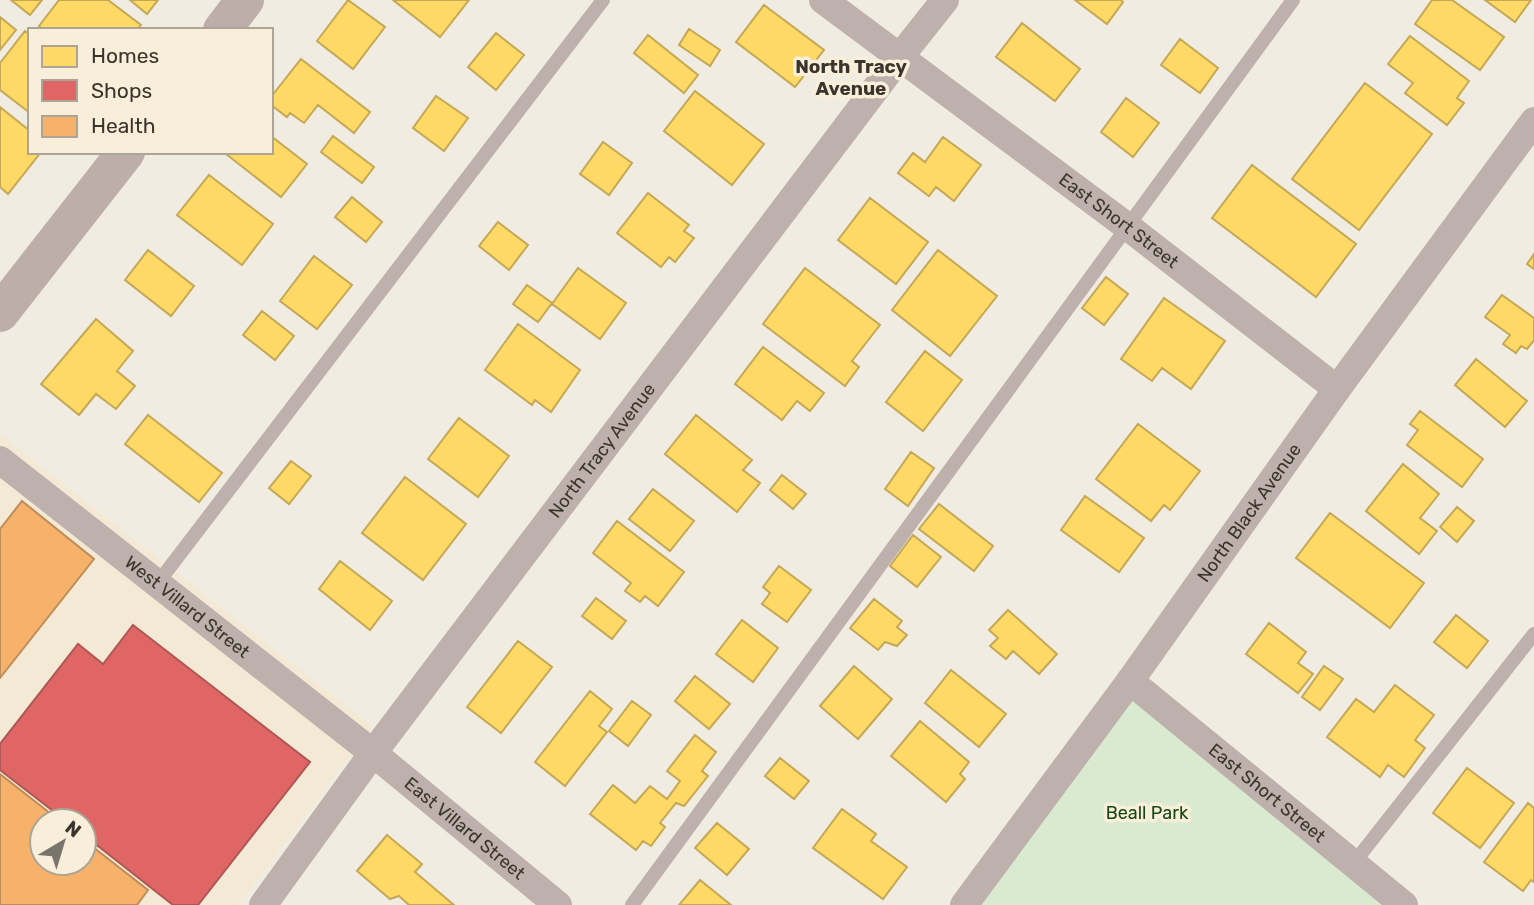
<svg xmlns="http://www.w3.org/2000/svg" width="1534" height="905" font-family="Rubik,sans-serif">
<rect width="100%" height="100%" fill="#f1ece1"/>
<path fill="#f3e9d5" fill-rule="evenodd" d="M0,434L372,726L238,905H0ZM42,821H84V863H42Z"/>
<path fill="#daead1" d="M1130,681L1406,905H964Z"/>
<path fill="#ffd966" stroke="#c4a855" stroke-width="2" d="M11,0H42L30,15Z
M59,0H108L141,25L137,30H44L39,26Z
M130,0H158L147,14Z
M348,0L385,27L353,69L317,41Z
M393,0H469L440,37Z
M1075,0H1121L1123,2L1107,24Z
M1432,0H1452L1504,37L1480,70L1415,24Z
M1485,0H1531L1515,22Z
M764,5L824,50L795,87L736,42Z
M0,17L16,30L0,50Z
M1022,23L1080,69L1055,101L996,57Z
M689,29L720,50L710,66L679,45Z
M25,31L30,35V113L0,90V63Z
M496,33L524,55L496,90L468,67Z
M648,35L698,75L684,93L634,53Z
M1410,36L1469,81L1457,98L1464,103L1447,125L1405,93L1413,83L1388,64Z
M1180,39L1218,68L1200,93L1161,65Z
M301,59L370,112L354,133L318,105L304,123L290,113L287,117L271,105V97Z
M1365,83L1432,134L1359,230L1292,179Z
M695,91L764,144L732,185L664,131Z
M436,96L468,118L444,151L413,128Z
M1126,98L1159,123L1133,157L1101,132Z
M0,107L30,131V152H41L8,194L0,187Z
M271,136L307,164L281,197L226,154L228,152H271Z
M333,136L374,167L362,183L321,152Z
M943,137L981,165L954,201L936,187L929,196L898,173L913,153L925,162Z
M603,142L632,163L609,195L580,174Z
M1252,165L1356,244L1316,297L1212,218Z
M209,175L273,224L242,265L177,215Z
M648,193L689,225L684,231L694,238L675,262L669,257L661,267L617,233Z
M352,197L382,222L366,242L335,217Z
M870,198L928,242L896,284L838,240Z
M498,222L528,245L509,270L479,246Z
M148,250L194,286L171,316L125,280Z
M938,250L997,296L950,356L892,310Z
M1534,254V269L1527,264Z
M314,256L352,285L317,329L280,301Z
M578,268L626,303L600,339L552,304Z
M805,268L880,325L852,361L859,367L845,386L763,324Z
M1106,277L1128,294L1104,325L1082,308Z
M527,285L552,303L538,322L513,304Z
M1502,295L1534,318V340L1527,349L1521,346L1516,353L1503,344L1510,335L1485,317Z
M1164,298L1225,341L1191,389L1162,368L1152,381L1121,359Z
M262,311L294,336L275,360L243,335Z
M96,319L133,351L117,371L135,386L116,409L96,394L79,415L41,384Z
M518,324L580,370L551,412L535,400L532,405L485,370Z
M763,347L824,393L810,411L797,401L782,420L735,384Z
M925,351L962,380L923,431L886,402Z
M1476,359L1527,401L1505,427L1455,385Z
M1420,411L1483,459L1462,487L1407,445L1418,430L1410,424Z
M148,415L222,473L199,502L125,444Z
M696,415L752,460L743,470L760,483L737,512L665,454Z
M459,418L509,456L478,497L428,459Z
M1138,424L1200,471L1170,510L1164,505L1151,521L1096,479Z
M911,452L934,468L908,506L885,489Z
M291,461L311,476L289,504L269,488Z
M1403,464L1439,494L1420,518L1437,531L1419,554L1366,511Z
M782,475L806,494L793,509L770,490Z
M405,477L466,524L423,580L362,533Z
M653,489L694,521L670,551L629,519Z
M1085,496L1144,538L1119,572L1061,530Z
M939,504L993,546L974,571L919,529Z
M1457,507L1474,521L1457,542L1440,527Z
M1330,513L1424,583L1390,628L1296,558Z
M617,521L684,572L658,606L645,596L640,602L625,591L631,583L593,553Z
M913,535L941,557L917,587L890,566Z
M340,561L392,601L370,630L319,589Z
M779,566L811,590L787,622L762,604L770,593L763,587Z
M596,598L626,621L612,639L582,616Z
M874,599L902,621L897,627L907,635L897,646L885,642L878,650L850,628Z
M1008,610L1057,654L1039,674L1013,651L1006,659L990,646L998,638L989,630Z
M1456,615L1488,641L1467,668L1434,642Z
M742,620L778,648L753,682L716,654Z
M1269,623L1306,652L1298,663L1313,674L1298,693L1246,654Z
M518,641L552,667L501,733L467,707Z
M854,666L892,699L858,739L820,706Z
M1324,666L1343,679L1320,710L1302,697Z
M951,670L1006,714L979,747L925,703Z
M695,676L730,704L709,729L675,701Z
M1395,685L1434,715L1415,740L1425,748L1404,777L1388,765L1380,777L1327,737L1356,699L1374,712Z
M590,691L612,709L599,726L607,732L565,786L535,762Z
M632,701L651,715L628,746L609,731Z
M920,721L969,762L960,774L965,779L946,802L891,756Z
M695,735L716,752L702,771L708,776L684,806L676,803L660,823L665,827L651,846L643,841L636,850L590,814L613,785L635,803L650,786L667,799L680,781L667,771Z
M780,758L809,781L794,799L765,776Z
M1467,768L1514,803L1480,848L1433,813Z
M1528,803L1534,808V882L1531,880L1523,891L1484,862Z
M842,809L876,834L871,841L907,867L883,899L813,848Z
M717,823L749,849L727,875L695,848Z
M387,835L422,864L415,872L454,905H409L399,896L390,899L357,871Z
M700,880L731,905H679Z"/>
<path fill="#e06666" stroke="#ae5755" stroke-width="2" d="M133,625L310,762L198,905H173L84,835V821H66L0,770V744L78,644L103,664Z"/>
<path fill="#f6b26b" stroke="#bd8c58" stroke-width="2" d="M22,501L94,559L0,678V529Z
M0,774L60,821H42V863H84V840L148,890L137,905H0Z"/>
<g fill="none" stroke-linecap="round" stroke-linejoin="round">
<path stroke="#beb0ac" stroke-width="14" d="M157,584L603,0
M1353,864L1534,634
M632,905L1293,0"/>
<g stroke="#beb0ac" stroke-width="28">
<path id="s1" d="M823,0L1128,227L1337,389"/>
<path id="s2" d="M0,460L373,753L558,905"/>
<path id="s3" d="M1130,681L1404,905"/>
<path id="s4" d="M263,905L373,753L899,58L945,0"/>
<path id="s5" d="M964,905L1130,681L1337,389L1534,121"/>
</g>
<path stroke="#beaea9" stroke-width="38" d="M222,30L245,0
M0,313L126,152"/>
</g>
<g text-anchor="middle" stroke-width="7" stroke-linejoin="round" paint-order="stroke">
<g font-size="18" fill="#39352d" stroke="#f8eeda">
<text dy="6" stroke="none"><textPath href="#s1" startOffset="369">East Short Street</textPath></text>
<text dy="6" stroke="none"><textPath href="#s4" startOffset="567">North Tracy Avenue</textPath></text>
<text dy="6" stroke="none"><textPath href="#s5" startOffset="485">North Black Avenue</textPath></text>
<text dy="6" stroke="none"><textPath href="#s2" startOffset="238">West Villard Street</textPath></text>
<text dy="6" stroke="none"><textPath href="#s3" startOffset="177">East Short Street</textPath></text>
<text dy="6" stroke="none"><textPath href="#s2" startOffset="593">East Villard Street</textPath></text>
</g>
<g font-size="18" fill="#134813" stroke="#f8eeda">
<text x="1147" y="819">Beall Park</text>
</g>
<g font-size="19" font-weight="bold" fill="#39352d" stroke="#f8eeda">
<text x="851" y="73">North Tracy<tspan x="851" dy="22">Avenue</tspan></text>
</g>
</g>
<rect x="28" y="28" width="245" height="126" fill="#f8eeda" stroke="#aca495" stroke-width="2"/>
<rect x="42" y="46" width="35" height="21" fill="#ffd966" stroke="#aca495" stroke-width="2"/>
<text x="91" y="63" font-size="21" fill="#39352d">Homes</text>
<rect x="42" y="80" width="35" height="21" fill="#e06666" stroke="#aca495" stroke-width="2"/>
<text x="91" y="98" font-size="21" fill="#39352d">Shops</text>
<rect x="42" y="116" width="35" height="21" fill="#f6b26b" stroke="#aca495" stroke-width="2"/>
<text x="91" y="133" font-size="21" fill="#39352d">Health</text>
<g transform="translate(63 842) rotate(38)"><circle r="33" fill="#f8eeda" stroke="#aca495" stroke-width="2"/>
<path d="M0-5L12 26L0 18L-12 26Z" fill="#79756c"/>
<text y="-10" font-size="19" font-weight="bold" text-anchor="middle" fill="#39352d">N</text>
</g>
</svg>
